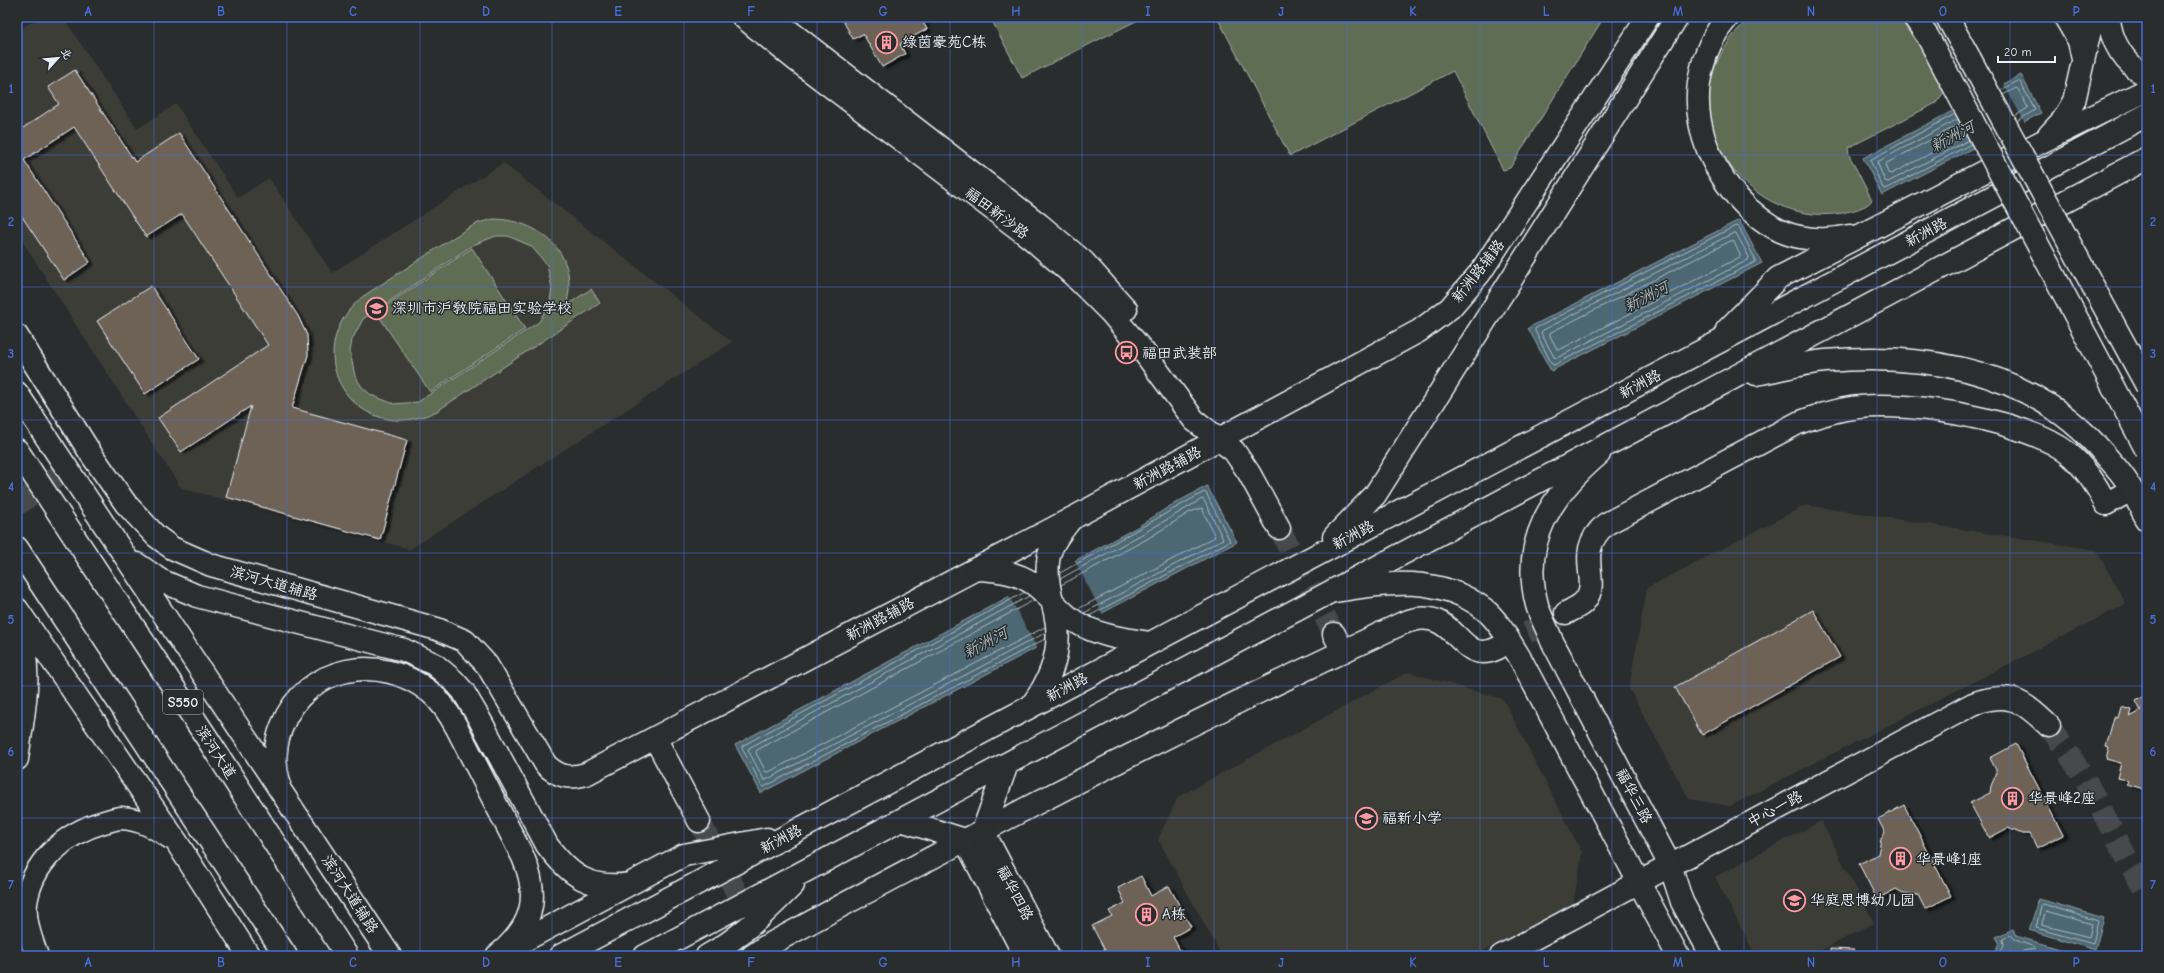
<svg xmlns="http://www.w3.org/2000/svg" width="2164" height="973" font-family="'Comic Neue','LXGW WenKai TC',sans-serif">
<defs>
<filter id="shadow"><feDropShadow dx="4.5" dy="2.5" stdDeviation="1" flood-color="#0009"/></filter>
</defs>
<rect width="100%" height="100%" fill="#2a2d2e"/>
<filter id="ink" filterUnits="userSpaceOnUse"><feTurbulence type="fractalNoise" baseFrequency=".025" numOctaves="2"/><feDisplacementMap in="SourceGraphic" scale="8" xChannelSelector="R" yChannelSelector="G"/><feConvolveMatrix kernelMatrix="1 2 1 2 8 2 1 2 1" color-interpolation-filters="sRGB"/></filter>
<g filter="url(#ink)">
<path fill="#3e3d39" d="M40,17H63L137,129L176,104L238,198L269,178L332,273L503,163L732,342L410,549L181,488L17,233V31Z
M1806,505L2096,550L2126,604L1730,806L1689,799L1629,688L1647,588Z
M1408,672L1503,699L1582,853L1573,904L1473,956H1222L1158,839L1178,797Z
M1821,821L1874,923L1811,956H1756L1715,877Z"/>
<path fill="#5e6d55" stroke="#a3afa6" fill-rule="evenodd" d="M990,17H1144L1022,78Z
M1217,17H1604L1510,168L1503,170L1453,71L1290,156Z
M1752,17H1899L1916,38L1944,92L1936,103L1848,148L1849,155L1872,200C1867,208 1851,211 1842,213C1751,228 1672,126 1726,46C1733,34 1741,25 1752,17Z
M494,219C534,220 571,245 569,289C569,294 567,300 567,305L591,289L600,303L437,411C357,450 294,355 362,297L465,230L478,223ZM496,236H508L531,246L547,265L552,288L550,301L539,322L418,402L394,404L371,395L362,387L355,376L350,352L352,340L363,319L473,245Z
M472,248L525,329L430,392L376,312Z"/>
<path fill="#4e6873" stroke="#8c9fa8" d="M2021,75L2041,113L1882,195L1863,158Z
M1739,220L1762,263L1551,371L1528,328Z
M1207,486L1237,542L761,793L735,745L1139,526L1170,506Z
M2039,899L2104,918L2095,950L2029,930Z
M2013,929L2016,936L2083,956H2045L2035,953L2019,956H1994L2000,944L1996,937Z"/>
<path fill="#2a2d2e" d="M2003,83L2025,123L1975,149L1953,109Z
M1074,559L1103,615L1038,650L1008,594Z"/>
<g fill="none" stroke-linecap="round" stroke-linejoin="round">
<path stroke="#aabac3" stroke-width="1" d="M2001,90L2018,81L2020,82L2035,110L2017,121
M2003,95L2016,88L2018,89L2028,108L2015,116
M1955,114L1870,160L1883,188L1886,189L1971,144
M1958,119L1877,162L1885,181L1888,182L1969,140
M1960,124L1885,164L1888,173L1891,174L1966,135
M1736,226L1739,227L1755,259V262L1554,365L1552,364L1535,331V329Z
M1734,233H1736L1749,257L1748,260L1557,358L1554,357L1541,333L1542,331Z
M1731,241L1734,242L1740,255V257L1559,350L1557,349L1550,336V333Z
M1060,573L1204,492L1206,493L1230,541L1089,616
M1060,579L1144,533L1202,499L1204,500L1223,539L1084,613
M1061,585L1147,539L1190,512L1202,508L1215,537L1078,609
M1025,592L742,746V748L762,786L764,787L1045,639
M1029,596L749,748L748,750L764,780H766L1045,633
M1034,600L757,750L756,753L766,772H769L1045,627
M2043,904L2098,921L2093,944L2036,928L2041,906Z
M2046,911L2092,924L2089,937L2042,925Z
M1998,956L2004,946L2003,939L2010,935L2015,940L2035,947L2034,949L2023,951L2021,956"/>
</g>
<path fill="#6d6254" stroke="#e8f1f8" filter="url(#shadow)" d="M841,17H920L927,29L900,44L905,54L882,67L863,34L853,39Z
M75,70L135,162L179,133L298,316L307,335L308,355L292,408L407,440L380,540L226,497L251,406L181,452L158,418L268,345L182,214L146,237L74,127L24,160L90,262L64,280L17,209V132L59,104L48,87Z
M151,286L199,359L145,394L97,321Z
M1813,610L1840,657L1702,735L1675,687Z
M2146,695L2147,697V790L2127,784L2128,780L2117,778L2121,763L2106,759L2109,748L2106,747L2114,717L2118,718L2121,707L2132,710L2130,717L2141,711L2136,701Z
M2016,744L2063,835L2037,848L2030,834H2022L2008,828L1989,838L1970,803L1990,793L1991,786L1997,772L1990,758Z
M1904,805L1951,896L1925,909L1918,895L1903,893L1896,889L1877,899L1859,864L1878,854L1881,839L1885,833L1878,819Z
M1141,876L1151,896L1169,886L1191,927L1173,937L1183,956H1108L1092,926L1112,916L1109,911L1125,903L1118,888Z
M1830,949L1854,950V956H1830Z"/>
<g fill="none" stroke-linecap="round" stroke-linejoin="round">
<path stroke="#464a4c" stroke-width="22" stroke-dasharray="22 11" stroke-linecap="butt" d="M2122,495L2147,481
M17,505L75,464
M1498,648L1566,613
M2049,726L2083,775L2147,896
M699,821L760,937"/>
<path stroke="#464a4c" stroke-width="22" stroke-dasharray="22 11" stroke-linecap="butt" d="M1279,528L1334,634"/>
<defs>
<path id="street" d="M17,336L91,454L126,504L156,536L172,548L211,565L437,629L465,641L487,665L546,765C559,777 569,779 586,774L1071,519L1419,331L1450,308L1480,273L1648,17
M1566,613C1573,609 1582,606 1586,599C1601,579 1573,552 1606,524L1798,423C1819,415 1838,409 1860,407C1912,401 2027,421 2068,453C2085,467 2096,484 2106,504L2122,495
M655,738L699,821
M752,956L765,947C974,833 1187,724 1403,623C1459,601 1456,669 1498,648
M1501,956L1973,704C2009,690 2023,701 2049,726"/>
<path id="secondary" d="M743,17L796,60L1032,239L1072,274L1111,313L1143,351L1194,420L1234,451L1249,473L1279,528
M771,17L1040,225L1084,262L1126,309
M1599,454C1552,494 1520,541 1537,605C1540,616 1547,628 1551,639L1670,865L1682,902L1711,956
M1335,591C1386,582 1440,575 1484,609C1499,621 1510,642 1520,658L1678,956
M1334,634L1343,651
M983,831L1048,956
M965,840L1025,956"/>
<path id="primary" d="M1728,17C1704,44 1693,86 1700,122C1707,163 1737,206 1773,227C1794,240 1826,242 1850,236
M1914,17L1928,37L1946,71
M1947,17L1970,59
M2065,17L2079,41L2083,59
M2109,17C2110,41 2125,65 2147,76
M2049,135L2063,120L2074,101L2093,17
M1727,330L1778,278L2043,141L2147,90
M1756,374C1778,370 1802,363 1825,361C1930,352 2035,371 2106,456C2113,464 2121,472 2127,482C2134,493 2140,507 2147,519
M17,393L390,956
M1334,537L1375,495L1677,17
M137,564L160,580L197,596L404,650L434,664L454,681L463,691L480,720L547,845C570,876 590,890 629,884
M976,569C1001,570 1025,573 1043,592C1054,602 1062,613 1074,621C1098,636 1123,639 1150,643
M17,609L176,841L249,956
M17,621C34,671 24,708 17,759
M1032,705C1052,678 1063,647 1055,613C1051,596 1046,579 1048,562C1049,545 1062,531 1071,519
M279,782C273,764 275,743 282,726C306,665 380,652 430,692C442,702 450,715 457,728L523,857C541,899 532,927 497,956
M901,820L965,840
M983,831L1007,764
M510,948L684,855L767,839
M37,956C31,939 24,921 26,903C32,862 65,833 104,822C109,821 116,818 121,818C141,819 156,828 171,838
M560,956L2147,115
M645,956L2147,158
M707,956C740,938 767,911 793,885"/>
<path id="highway" d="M17,450L207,738L347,956
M17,548L286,956"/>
</defs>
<use href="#street" stroke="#e8f1f8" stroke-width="25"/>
<use href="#secondary" stroke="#e8f1f8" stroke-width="25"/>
<use href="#primary" stroke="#e8f1f8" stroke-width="25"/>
<use href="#highway" stroke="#e8f1f8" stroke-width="25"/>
<use href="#street" stroke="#2a2d2e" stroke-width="22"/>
<use href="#secondary" stroke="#2a2d2e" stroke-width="22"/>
<use href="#primary" stroke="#2a2d2e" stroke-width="22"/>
<use href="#highway" stroke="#2a2d2e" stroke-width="22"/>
<defs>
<path id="secondary-bridge" d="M1970,59L2147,386
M1946,71L2147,451"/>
</defs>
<use href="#secondary-bridge" stroke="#e8f1f8" stroke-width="25" stroke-linecap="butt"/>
<use href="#secondary-bridge" stroke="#2a2d2e" stroke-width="22"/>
</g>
</g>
<path fill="none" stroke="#466fde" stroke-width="1" stroke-opacity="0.55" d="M154,17V956M287,17V956M420,17V956M552,17V956M684,17V956M817,17V956M950,17V956M1082,17V956M1214,17V956M1347,17V956M1480,17V956M1612,17V956M1744,17V956M1877,17V956M2010,17V956M17,155H2147M17,287H2147M17,420H2147M17,553H2147M17,686H2147M17,818H2147"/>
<defs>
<symbol id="building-ring" viewBox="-11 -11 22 22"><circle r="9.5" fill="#2a2d2e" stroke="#ff9aa2" stroke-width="1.5"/><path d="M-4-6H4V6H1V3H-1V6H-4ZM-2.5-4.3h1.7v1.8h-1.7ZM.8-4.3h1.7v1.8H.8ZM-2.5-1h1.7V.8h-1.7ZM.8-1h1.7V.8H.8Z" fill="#ff9aa2"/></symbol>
<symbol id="school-ring" viewBox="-11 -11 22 22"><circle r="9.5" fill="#2a2d2e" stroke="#ff9aa2" stroke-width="1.5"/><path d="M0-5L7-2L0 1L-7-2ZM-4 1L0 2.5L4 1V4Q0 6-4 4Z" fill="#ff9aa2"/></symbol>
<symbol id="bus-ring" viewBox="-11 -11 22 22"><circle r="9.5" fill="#2a2d2e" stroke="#ff9aa2" stroke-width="1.5"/><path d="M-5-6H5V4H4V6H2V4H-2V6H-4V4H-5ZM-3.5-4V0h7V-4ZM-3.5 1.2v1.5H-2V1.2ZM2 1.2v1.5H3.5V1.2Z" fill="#ff9aa2"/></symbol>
</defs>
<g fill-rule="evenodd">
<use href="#building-ring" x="874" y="30" width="25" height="25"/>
<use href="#school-ring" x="364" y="296" width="25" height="25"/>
<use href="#bus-ring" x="1114" y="340" width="25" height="25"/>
<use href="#building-ring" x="2000" y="786" width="25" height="25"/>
<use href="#school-ring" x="1354" y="806" width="25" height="25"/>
<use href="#building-ring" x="1888" y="846" width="25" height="25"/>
<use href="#school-ring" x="1782" y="888" width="25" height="25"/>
<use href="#building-ring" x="1134" y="902" width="25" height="25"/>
</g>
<g text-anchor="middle" stroke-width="3" stroke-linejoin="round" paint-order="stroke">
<rect fill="#2a2d2e" stroke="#afb6bb" stroke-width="1" x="163" y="690" width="40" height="24" rx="3"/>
<g font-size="14" font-weight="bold" fill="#e8f1f8">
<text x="183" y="707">S550</text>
</g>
<g font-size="15" fill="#e8f1f8" stroke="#2a2d2e" text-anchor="start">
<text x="902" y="47">绿茵豪苑C栋</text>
<text x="392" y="313">深圳市沪教院福田实验学校</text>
<text x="1142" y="358">福田武装部</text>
<text x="2028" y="803">华景峰2座</text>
<text x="1382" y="823">福新小学</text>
<text x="1916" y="864">华景峰1座</text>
<text x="1810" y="905">华庭思博幼儿园</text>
<text x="1162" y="919">A栋</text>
</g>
<g font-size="15" fill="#e8f1f8" stroke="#2a2d2e">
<text transform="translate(997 213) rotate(37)" y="5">福田新沙路</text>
<text transform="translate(1926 232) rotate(-28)" y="5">新洲路</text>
<text transform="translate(1478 271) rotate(-52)" y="5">新洲路辅路</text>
<text transform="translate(1640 384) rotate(-28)" y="5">新洲路</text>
<text transform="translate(1167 468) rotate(-28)" y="5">新洲路辅路</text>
<text transform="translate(1353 535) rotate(-28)" y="5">新洲路</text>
<text transform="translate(274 583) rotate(16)" y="5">滨河大道辅路</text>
<text transform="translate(880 619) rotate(-28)" y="5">新洲路辅路</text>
<text transform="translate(1067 687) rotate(-28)" y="5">新洲路</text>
<text transform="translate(216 752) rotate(57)" y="5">滨河大道</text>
<text transform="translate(1634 796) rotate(62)" y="5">福华三路</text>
<text transform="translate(1775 809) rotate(-28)" y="5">中心一路</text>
<text transform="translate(781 839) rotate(-28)" y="5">新洲路</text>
<text transform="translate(1015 893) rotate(62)" y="5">福华四路</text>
<text transform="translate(350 894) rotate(57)" y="5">滨河大道辅路</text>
</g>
<g font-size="16" font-style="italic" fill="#aabac3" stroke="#2a2d2e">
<text transform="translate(1952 136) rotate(-28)" y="6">新洲河</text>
<text transform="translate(1646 296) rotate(-27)" y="6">新洲河</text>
<text transform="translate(985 642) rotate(-28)" y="6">新洲河</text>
</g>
</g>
<rect width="2164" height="973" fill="none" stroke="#2a2d2e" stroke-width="44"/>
<g transform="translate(58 58) rotate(63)" stroke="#2a2d2e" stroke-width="3" paint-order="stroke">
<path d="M0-3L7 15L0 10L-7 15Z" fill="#e8f1f8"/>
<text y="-6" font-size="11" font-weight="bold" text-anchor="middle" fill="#e8f1f8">北</text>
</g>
<path d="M1998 56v6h57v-6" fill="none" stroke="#e8f1f8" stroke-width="2"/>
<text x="2004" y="56" font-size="12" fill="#e8f1f8" stroke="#2a2d2e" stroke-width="3" paint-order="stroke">20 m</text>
<rect x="22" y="22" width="2120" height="929" fill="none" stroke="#466fde" stroke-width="1.5"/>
<g font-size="13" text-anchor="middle" font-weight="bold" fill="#466fde">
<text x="88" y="16">A</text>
<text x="221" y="16">B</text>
<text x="353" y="16">C</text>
<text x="486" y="16">D</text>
<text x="618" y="16">E</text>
<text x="751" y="16">F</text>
<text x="883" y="16">G</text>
<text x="1016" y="16">H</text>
<text x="1148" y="16">I</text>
<text x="1281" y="16">J</text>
<text x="1413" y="16">K</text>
<text x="1546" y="16">L</text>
<text x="1678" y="16">M</text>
<text x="1811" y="16">N</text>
<text x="1943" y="16">O</text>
<text x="2076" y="16">P</text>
<text x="11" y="93">1</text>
<text x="2153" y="93">1</text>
<text x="11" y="226">2</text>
<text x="2153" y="226">2</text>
<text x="11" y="358">3</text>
<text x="2153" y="358">3</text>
<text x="11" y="491">4</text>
<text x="2153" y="491">4</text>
<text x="11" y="624">5</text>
<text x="2153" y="624">5</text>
<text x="11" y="756">6</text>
<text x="2153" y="756">6</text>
<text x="11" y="889">7</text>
<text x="2153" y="889">7</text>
<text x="88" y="967">A</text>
<text x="221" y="967">B</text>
<text x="353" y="967">C</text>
<text x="486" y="967">D</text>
<text x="618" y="967">E</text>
<text x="751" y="967">F</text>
<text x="883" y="967">G</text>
<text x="1016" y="967">H</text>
<text x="1148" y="967">I</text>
<text x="1281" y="967">J</text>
<text x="1413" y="967">K</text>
<text x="1546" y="967">L</text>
<text x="1678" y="967">M</text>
<text x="1811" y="967">N</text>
<text x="1943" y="967">O</text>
<text x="2076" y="967">P</text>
</g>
</svg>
